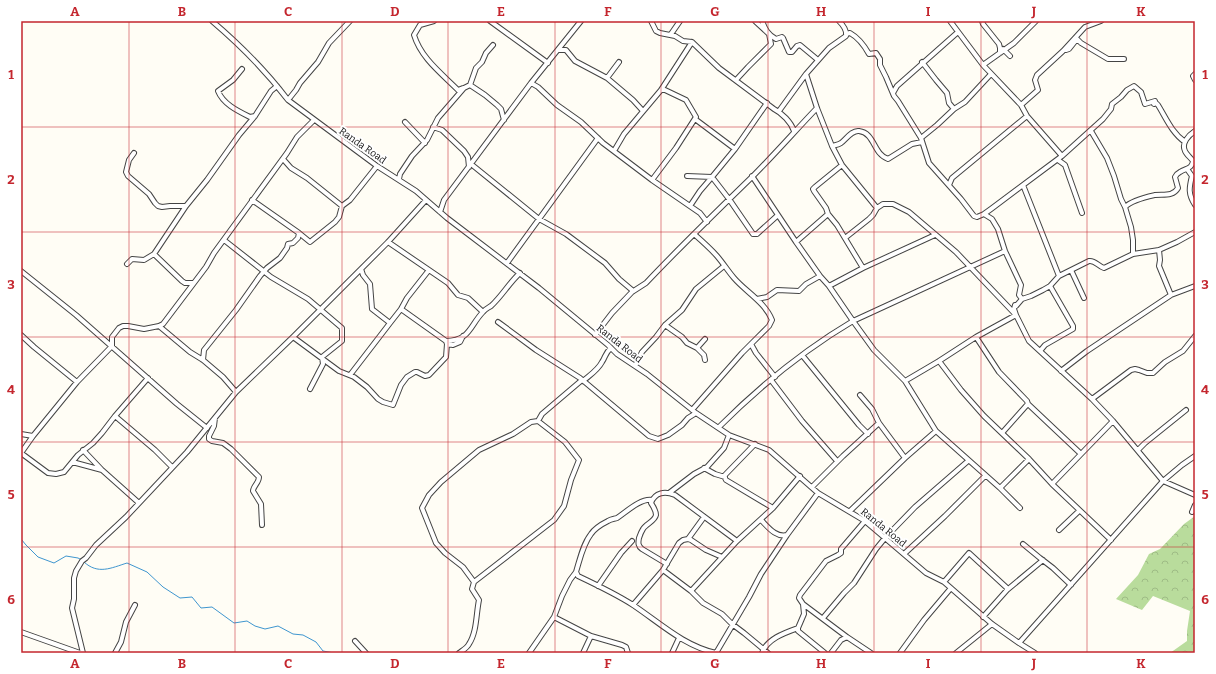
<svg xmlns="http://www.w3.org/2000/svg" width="1216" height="674" font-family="Bitter,serif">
<defs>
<pattern id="forest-crowns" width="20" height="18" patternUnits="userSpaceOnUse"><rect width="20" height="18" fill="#b9dc9c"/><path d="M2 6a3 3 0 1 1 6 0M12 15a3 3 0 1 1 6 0" fill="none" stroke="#9ebc85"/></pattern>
</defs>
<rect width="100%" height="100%" fill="#fffdf5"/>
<path fill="url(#forest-crowns)" d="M1195,516V653H1170L1187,641V631L1190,611L1153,596L1142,610L1116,599L1138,575L1149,554L1160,549L1184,524Z"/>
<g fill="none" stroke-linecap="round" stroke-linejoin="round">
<path stroke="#3f96cf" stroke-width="1" d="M21,539L26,545L38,557L54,563L66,556L78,558L82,560
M84,562C98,575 111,568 127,563L147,572L163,587L180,598L192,597L201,608L212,607L234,623L247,621L255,626L265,629L278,626L293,634L303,635L316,642L323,651L334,653"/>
<defs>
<path id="street" d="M212,21C239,44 266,71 288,100L377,166L416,191L447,218L539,288L608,345L617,354L647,374L696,413L729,435L769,450L818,493L865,521L926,573L944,582L992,624L1019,643L1035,653
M434,21L420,25L414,35C421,58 441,73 458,90L463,88
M490,21L548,63
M651,21L656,31L660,33L675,36L683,41L692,42L719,68L774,109C782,113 791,122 794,131
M762,21C765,29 768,35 776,39L782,37L783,38L789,52H792L797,46L800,45L818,60
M839,21C843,25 847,30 846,36L829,48L806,74L817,108L832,146L842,165L877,208
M982,21L983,24L999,44L1000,48V53
M671,34L680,21
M846,34L850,33C859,38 864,45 869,54L876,53L880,59V65L886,77L894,96L898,101L921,138L929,163L961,199L974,216L977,217L984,214
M1003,49L1010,56
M558,50H566L575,61L607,78L619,62
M1066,50L1069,49L1077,39L1081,43L1108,59H1124
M922,62L936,80L947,93L949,103L954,109
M983,65L1014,43L1036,21
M242,69L233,80L218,91C223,104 238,111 250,117L255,116
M1195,74L1193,76L1195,80
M607,78L633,100L643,111
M736,80L748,67L771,44L769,34L755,21
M531,83L538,87L557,105L581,122L603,143L652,180L700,213L707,222
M470,85L476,68L482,62L486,53L493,45
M893,93L897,86L958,32
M288,100L296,90L300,83L318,62L329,43L350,21
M1021,105L1038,90L1035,80L1037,75L1063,51L1085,27L1101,21
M779,111L806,74
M695,119L735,149
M405,122L425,143
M433,127L442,130L464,151L468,157L469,167
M1091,131L1107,158L1114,176L1121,199L1125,207L1131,227L1133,240V254
M921,138L937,125L954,109L965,102L991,74
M832,146C835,145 838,145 841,143C846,139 852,130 859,131C875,133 873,154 888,159L912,144L922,142
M614,151L624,134L661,90L692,42
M134,153L129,160L126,172L128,176L149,194L155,203L158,206L162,207L170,206H186
M1062,156L1103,119L1111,109L1112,104L1121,97L1127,90L1134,86L1141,92L1145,104L1155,101L1154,104L1156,103L1158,105C1166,118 1172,133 1185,142
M283,159L291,168L307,178L342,206L350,200L377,166
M1058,160L1065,165L1082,213
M471,164L539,219L566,234L605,263L619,279L632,290V292
M842,165L815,187L813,189L814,191L826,208L828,214L837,225L863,268
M1187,169L1192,176C1189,188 1188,194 1195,205
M687,176L712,177L735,149L767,103
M752,176L796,242L820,276L829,286L853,321L1005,251
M399,179L400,174L412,156L427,140L438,118L464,88L470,85L485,95L497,105L501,109L504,120
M652,180L676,148L696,117L686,100L665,90H661
M949,185L952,178L1027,116
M1023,185L1059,276
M252,200L299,233
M690,206L700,191L712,177L729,199L753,234H757L778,215
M1125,207C1132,200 1146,197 1155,195C1163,194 1173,197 1178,188L1175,177C1176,175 1178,173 1180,172C1186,168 1192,169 1193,161C1191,158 1186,154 1185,151C1181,143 1189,135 1195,131
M440,212L444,200L531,83L581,21
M694,234C702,241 710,248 717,256C723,263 728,271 734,278C746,292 765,302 772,320L769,326L751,344
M845,238L869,219L873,215L877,208L883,204H893L909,212L956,252L1016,315L1029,341L1092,399L1113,421L1163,481L1019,643
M224,240L271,277L308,299L342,328V341L322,357L323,364L310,389
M388,242L448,283L458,295L468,298L483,312
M796,242L828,214
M1159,250L1160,260L1159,266L1171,295
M154,254L182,281L185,283H193
M507,263L598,138
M127,264L132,259L144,260L154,254L186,206L207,180L239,135L255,116L271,91L277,86
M361,269L363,275L370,284L372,309L390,323L401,309L446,341
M1071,270L1084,298
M21,271L76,315L177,404L207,428
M829,286L863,268L935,235
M757,299L767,297L777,290L799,291L806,284L820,276
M1022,299L1031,296L1043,290L1050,286L1059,276L1089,261C1095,260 1098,266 1104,268L1133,254L1159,250L1177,242L1195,232
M401,309L407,298L429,270
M498,322L536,350L580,378L649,436L658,439L668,435L682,425L688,418L696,413
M665,325L682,337L687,343L697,348L705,339
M159,326L190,352L203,360L223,377L236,392
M21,335L34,347L77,382L33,436L21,434
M595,335L612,313L632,292L646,283C680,247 716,212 752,177C774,155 795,131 817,108
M293,337L339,371L354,377L367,387L378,399L383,402L393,405L401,385L407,377L415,372H417L425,376L429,375L446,357L447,344L446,341C470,341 470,325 483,312C485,309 488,308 491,306C502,296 509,283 520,273
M976,337L999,372L1027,401L1028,404L1026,406L1002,433
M447,344L453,345L460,342L463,336
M697,348L704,355L705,360
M1040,351L1045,345L1073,329V326L1050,286
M802,355L859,425L868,434
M203,360L204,350L236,310L260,276L267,268L280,258L287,248L288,244L293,243L298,238L299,233L310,242L335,222L339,217L342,206
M939,361L961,390L984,416L1029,459L1052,484L1111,540
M635,366L642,352L656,337L665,325L682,310L696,289L724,266
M1061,371L1087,351L1171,295L1195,286
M350,375L390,323
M771,380L802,421L837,461
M583,381C590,375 598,370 602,362C606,356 605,353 611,348
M905,381L939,361L976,337L1016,315L1014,309L1015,305L1016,306L1022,299L1019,295L1021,285L1005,251L998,229L992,219L984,214L991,209L1062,156L1027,116L1021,105L983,65L950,21
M77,382L112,346V337L119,328L123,326H128L144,329L159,326L163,324L206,267L214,253L287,153L297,137L314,120
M860,395L872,409L879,423L905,458
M1092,399L1131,370L1135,369L1139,370L1147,373H1153L1165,362L1183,351L1195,336
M1028,404L1081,454
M692,410L742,353L751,344L756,353L775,377
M115,416L155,450L172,467
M215,418L214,426L209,436V439L212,441L223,443L231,449L259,477C259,483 253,486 253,491L261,504L262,525
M719,427C759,387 804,350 853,321L874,350L905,381L936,431L1000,488L1020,508
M755,444L724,476L726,480L773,508
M83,450L101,469
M1138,450L1145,443L1186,410
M21,453L48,473L56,474L64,472L78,455L93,443L102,433L115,416L148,378
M21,453L33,436
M1195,456L1182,465L1163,481L1195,495
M72,463H76L102,470L139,503
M704,468L715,474L725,477
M1052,484L1113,421
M812,487L843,456L879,423
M1000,488L1029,459
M669,493L694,474L707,467L724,448L729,435
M652,500C641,498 626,512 617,518C614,519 611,519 608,521C602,524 595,528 591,534C583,544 580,559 576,572L578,576C597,585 616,594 633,605C660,623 684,646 716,653
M850,511L905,458L936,431
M1192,512L1195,505
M761,520C768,527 776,538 787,535
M1059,530L1079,511
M688,539L704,517
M1023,544L1040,558L1053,568L1071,585
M904,554L945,516L985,476
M667,564L642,549C638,546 638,543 639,538C640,535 641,532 643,529C646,524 655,521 656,515C656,511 653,506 651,503C655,492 665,491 675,495L737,541
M663,570L691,591L703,603L722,614L732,624L744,633L768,653
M474,582L463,567L445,553L436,543L422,508L429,495L441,482L479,450L513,434L531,422L538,421L542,414L582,380
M944,582L969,553L1007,588V590L983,617
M598,586L621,553L632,541
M1007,590L1043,560
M691,591L737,541L773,508L800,476
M803,604L847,637
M633,605L663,570L679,543L683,540L688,539L691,540L706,550L722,557
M554,617L591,636L622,645L626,647L628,653
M823,618L844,593L854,583L876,549L885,538L915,507L968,461
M21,632L80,653
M355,641L366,653
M83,653L72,608L74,599V578L76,571L82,561L86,558L96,545L126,517L187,452L236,392L293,337L388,242L426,200
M115,653L121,642L126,622L135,605
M459,653C463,650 467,648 469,644C477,632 476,614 479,600L472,589L474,582L554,520L564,506L571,480L579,460L565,442L538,421
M529,653L554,617L562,596L570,580L576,572
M583,653L591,636
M672,653L679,638
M716,653L749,597L761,574L787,535L818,493
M762,653C767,639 784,633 798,628
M825,653L798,631V628L804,614L803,604L799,598L800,595L826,561L838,555L841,553V549L865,521
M831,653L841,640L847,637L871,653
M900,653L924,620L951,588
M956,653L992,624"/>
</defs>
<use href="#street" stroke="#444" stroke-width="6"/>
<use href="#street" stroke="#fff" stroke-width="4"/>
</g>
<path fill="none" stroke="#c4262e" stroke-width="1" stroke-opacity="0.55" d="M129,21V653M235,21V653M342,21V653M448,21V653M555,21V653M661,21V653M768,21V653M874,21V653M981,21V653M1087,21V653M21,127H1195M21,232H1195M21,337H1195M21,442H1195M21,547H1195"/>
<g text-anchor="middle" stroke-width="4" stroke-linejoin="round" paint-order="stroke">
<g font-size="10" fill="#111" stroke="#fff">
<text transform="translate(363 145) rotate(35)" y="4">Randa Road</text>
<text transform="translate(620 343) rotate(38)" y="4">Randa Road</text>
<text transform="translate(884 527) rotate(39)" y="4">Randa Road</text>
</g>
</g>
<rect width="1216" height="674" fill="none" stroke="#ffffff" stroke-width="44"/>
<rect x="22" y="22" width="1172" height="630" fill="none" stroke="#c4262e" stroke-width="1.5"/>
<g font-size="13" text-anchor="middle" font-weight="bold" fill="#c4262e">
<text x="75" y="16">A</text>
<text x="182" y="16">B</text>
<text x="288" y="16">C</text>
<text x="395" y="16">D</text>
<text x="501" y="16">E</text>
<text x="608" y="16">F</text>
<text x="715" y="16">G</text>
<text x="821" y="16">H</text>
<text x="928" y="16">I</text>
<text x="1034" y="16">J</text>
<text x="1141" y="16">K</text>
<text x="11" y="79">1</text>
<text x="1205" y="79">1</text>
<text x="11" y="184">2</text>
<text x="1205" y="184">2</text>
<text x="11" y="289">3</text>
<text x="1205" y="289">3</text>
<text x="11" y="394">4</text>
<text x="1205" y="394">4</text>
<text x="11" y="499">5</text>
<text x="1205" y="499">5</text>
<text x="11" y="604">6</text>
<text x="1205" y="604">6</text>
<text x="75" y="668">A</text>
<text x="182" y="668">B</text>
<text x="288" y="668">C</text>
<text x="395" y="668">D</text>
<text x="501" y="668">E</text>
<text x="608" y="668">F</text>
<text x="715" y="668">G</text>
<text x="821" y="668">H</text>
<text x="928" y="668">I</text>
<text x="1034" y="668">J</text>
<text x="1141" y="668">K</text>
</g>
</svg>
